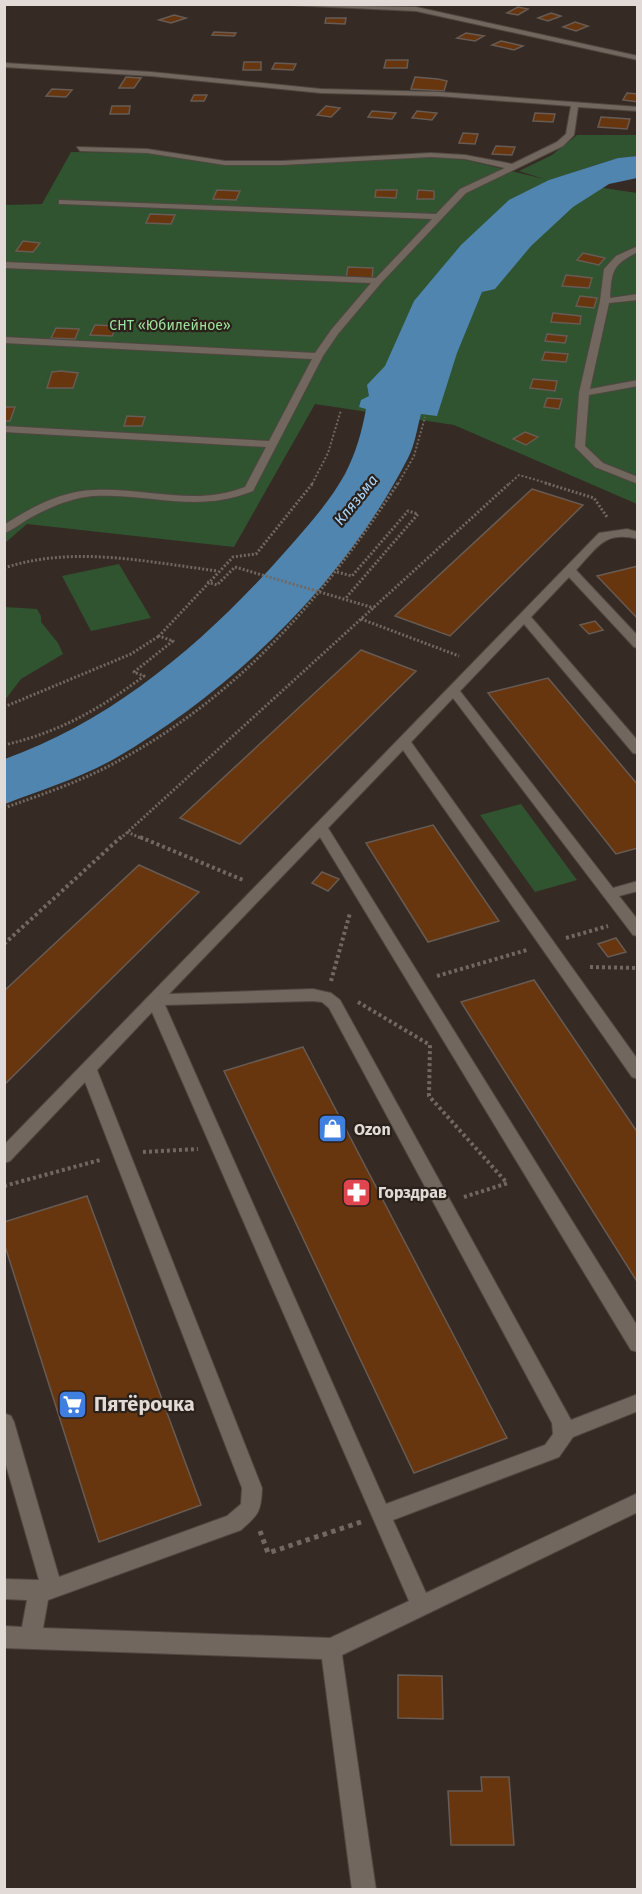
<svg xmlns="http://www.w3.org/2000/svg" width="642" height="1894" font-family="'Fira Sans',sans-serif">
<rect width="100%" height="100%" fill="#352b24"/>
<path fill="#305330" d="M577,135H637V156L618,158L550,180L637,193V504L454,425L315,404L234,547L27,524L5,543V205L42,204L71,152L159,153L216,164L279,165L430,157L466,160L544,179L519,171L552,155Z
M119,564L151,618L91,631L62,576Z
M5,607L37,609L41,616V622L58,643L63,654L21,679L5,700Z
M521,804L577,880L535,892L480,815Z"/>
<path fill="#5085b0" d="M637,156V178L609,184L573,207L531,246L495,289L482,292L457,353L437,416L421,414C417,428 415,445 408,458C344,583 234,689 114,759C80,778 41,790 5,804V759C115,720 208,639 284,553C306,528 329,503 345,474C356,453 362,431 366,409L359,407L361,400L369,396L367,385L385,366L414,301L461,245L509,200L549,180L618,158Z"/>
<path fill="#67360e" stroke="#675b54" stroke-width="1.5" d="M518,7L528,9L518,15L507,13Z
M551,13L561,16L548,21L538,18Z
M174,15L186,18L171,23L159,20Z
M326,18H346L345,24L325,23Z
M575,22L588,26L576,31L563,27Z
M214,32L236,33L234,36L212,35Z
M466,33L484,36L475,41L457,38Z
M501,41L523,46L514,50L492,45Z
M386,60H408L407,68H384Z
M244,62H261V70H243Z
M275,63L296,64L293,70L272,69Z
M126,77L141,78L134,88H119Z
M415,77L438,79L447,81L444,91L411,89Z
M52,89L72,90L66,97L46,96Z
M627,93L638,94V102L623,100Z
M194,95H207L204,101H191Z
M112,106H130L129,114H110Z
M326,106L340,108L331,117L317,115Z
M372,111L396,113L392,119L368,117Z
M417,111L437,113L432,120L412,118Z
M535,113L555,114L553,122L533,121Z
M601,117L630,119L627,129L598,127Z
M463,133L478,134L475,144L459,143Z
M496,146L515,147L512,155L492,154Z
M217,190L240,191L236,200L213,199Z
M376,190H397L396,198L375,197Z
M418,190L434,191V199H417Z
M150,214L175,215L171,224L146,223Z
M23,241L40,243L33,252L16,251Z
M583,253L605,258L599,265L577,260Z
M348,267L373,268L372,279L346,278Z
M566,275L592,278L589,288L562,286Z
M580,296L597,298L594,308L576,306Z
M553,313L581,316L580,324L551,322Z
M95,325L117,326L112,336L90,335Z
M56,328L79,329L75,339L51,338Z
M547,334L567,336L565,343L545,341Z
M545,352L568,354L566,362L542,360Z
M61,371L78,373L73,388H47L52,372Z
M533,379L557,381L555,391L530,388Z
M547,398L562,399L559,409L544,407Z
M4,407H15L10,421H4Z
M127,416L145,417L142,426H124Z
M525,432L538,437L526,445L513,439Z
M532,489L583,505L450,636L395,616Z
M638,566V619L597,576Z
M595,621L603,630L589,634L580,625Z
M361,650L416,671L240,844L180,818Z
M548,678L638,785V848L616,854L488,693Z
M433,825L499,921L428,942L366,843Z
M139,865L199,892L4,1085V991Z
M322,872L339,879L328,891L312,883Z
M616,938L626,952L608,957L598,944Z
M534,980L638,1133V1283L461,1002Z
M303,1047L467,1361L507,1438L414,1473L224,1071Z
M87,1196L201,1505L99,1542L4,1243V1222Z
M398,1675L442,1676L443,1719L398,1718Z
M481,1777H509L514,1845H451L448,1791H482Z"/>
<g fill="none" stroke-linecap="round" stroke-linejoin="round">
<defs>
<path id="minor" d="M266,4L416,7L638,56V60L416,11Z
M4,63L151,72L321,89L439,92L638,107V111L578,107L574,135L563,146L466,193L381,283L338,334L323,356L253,491C197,514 150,493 93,496C70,498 48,508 28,519C20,524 13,530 4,533V525C31,507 62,491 94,490C145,487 195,507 245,487L266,447L4,432V426L269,441L312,359L4,343V337L315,353L331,330L371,283L4,268V262L376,278L432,219L62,204H59V200L436,214L460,189L505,168L465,159L431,157L282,165H225L147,153L80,151L77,147L147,149L225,161H282L431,153L465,155L512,164L557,142L566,134L571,106L439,96L321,93L151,76L4,67Z
M638,246V252C612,265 612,270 610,298L638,294V300L609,303L590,389L638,380V386L589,395L585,446L603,463L638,477V484L595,467L575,447L579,393L600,301L604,269L616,256Z
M627,529L638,532V539C604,530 597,548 576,570L638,636V648L634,647L569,577L531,617L638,741V754L633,753L524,624L460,691L613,888L638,881V891L619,896L638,920V936L633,935L453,698L411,742L638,1060V1079L632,1077L403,750L328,828L638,1327V1352L631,1350L320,837L169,994L313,989L331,993L340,1000L571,1420L638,1394V1411L573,1437L559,1457L393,1520L426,1593L638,1493V1512L342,1655L376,1890H352L322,1659L4,1648V1626L22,1627L27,1600L4,1599V1579L39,1580L4,1458V1413L11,1416L14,1422L59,1577L227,1516L241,1504L242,1488L85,1082L10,1161L4,1163V1145L599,533ZM313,1001L322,1002L329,1008L552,1423L553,1434L545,1445L386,1504L165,1005ZM152,1012L409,1601L330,1638L43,1628L48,1600L241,1530C259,1514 261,1512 262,1488L97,1070Z"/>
</defs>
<use href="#minor" stroke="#4f4741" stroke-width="2"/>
<path stroke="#716862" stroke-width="2" stroke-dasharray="2 2" stroke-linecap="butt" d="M312,484L328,453L341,410
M398,484L414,456L425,417
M509,484L519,475L550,484"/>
<path stroke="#716862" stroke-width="3" stroke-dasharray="2 2" stroke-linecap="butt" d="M545,483L594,498L607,517
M4,568C74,545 147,562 218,571
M337,572L352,576L408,511L418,514L345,599
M207,582L217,585L235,567
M361,619L459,656
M4,707L131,654L159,636
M4,745C58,733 100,709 144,676L134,672L173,641L159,636L233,557L256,554L313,483
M4,808C38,796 73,784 105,768C234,702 321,601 398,483
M127,832L143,839
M120,839L510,483"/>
<path stroke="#716862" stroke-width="4" stroke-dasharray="3 3" stroke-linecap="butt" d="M140,837L243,880
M566,938L608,926
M4,944L121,837
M590,967L638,968
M437,976L527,950
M331,981L350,913
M358,1002L430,1045L429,1096L507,1183
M143,1152L198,1149
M4,1186L100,1160
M464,1197L508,1183"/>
<path stroke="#716862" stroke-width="5" stroke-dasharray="4.5 4.5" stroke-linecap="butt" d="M260,1531L268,1553L361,1522"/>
<use href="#minor" fill="#72675f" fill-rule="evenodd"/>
<path stroke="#716862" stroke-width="3" stroke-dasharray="2 2" stroke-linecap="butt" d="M235,567L374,608"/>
</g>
<defs>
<symbol id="shop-square" viewBox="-11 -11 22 22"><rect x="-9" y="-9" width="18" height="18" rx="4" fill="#3f7fe0" stroke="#2b211b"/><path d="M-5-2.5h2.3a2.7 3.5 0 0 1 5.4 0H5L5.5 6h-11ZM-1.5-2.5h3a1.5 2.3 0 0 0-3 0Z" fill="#fff"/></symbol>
<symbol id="pharmacy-square" viewBox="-11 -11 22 22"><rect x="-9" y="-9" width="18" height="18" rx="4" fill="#e0444e" stroke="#2b211b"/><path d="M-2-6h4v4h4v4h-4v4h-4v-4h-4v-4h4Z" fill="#fff"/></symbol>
<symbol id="supermarket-square" viewBox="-11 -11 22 22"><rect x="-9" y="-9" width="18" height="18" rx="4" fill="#3f7fe0" stroke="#2b211b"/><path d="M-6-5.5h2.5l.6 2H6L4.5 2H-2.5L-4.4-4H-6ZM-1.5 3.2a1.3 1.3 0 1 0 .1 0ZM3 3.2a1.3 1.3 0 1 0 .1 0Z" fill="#fff"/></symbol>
</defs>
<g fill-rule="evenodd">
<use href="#shop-square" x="316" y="1112" width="33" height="33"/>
<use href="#pharmacy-square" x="340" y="1176" width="33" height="33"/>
<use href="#supermarket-square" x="56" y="1388" width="33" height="33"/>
</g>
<g text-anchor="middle" stroke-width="4.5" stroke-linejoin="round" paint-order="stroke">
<g font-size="14" fill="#9de19d" stroke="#2b211b">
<text x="170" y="330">СНТ «Юбилейное»</text>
</g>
<g font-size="15" font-style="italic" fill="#a9d5fa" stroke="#2b211b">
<text transform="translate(356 500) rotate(-51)" y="5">Клязьма</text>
</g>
<g font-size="16" font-weight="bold" fill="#e1dad6" stroke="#2b211b" text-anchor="start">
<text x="354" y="1135">Ozon</text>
<text x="378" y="1198">Горздрав</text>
</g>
<g font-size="20" font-weight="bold" fill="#e1dad6" stroke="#2b211b" text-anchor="start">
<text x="94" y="1411">Пятёрочка</text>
</g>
</g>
<rect width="642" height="1894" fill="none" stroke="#e1dad6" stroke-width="12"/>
</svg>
